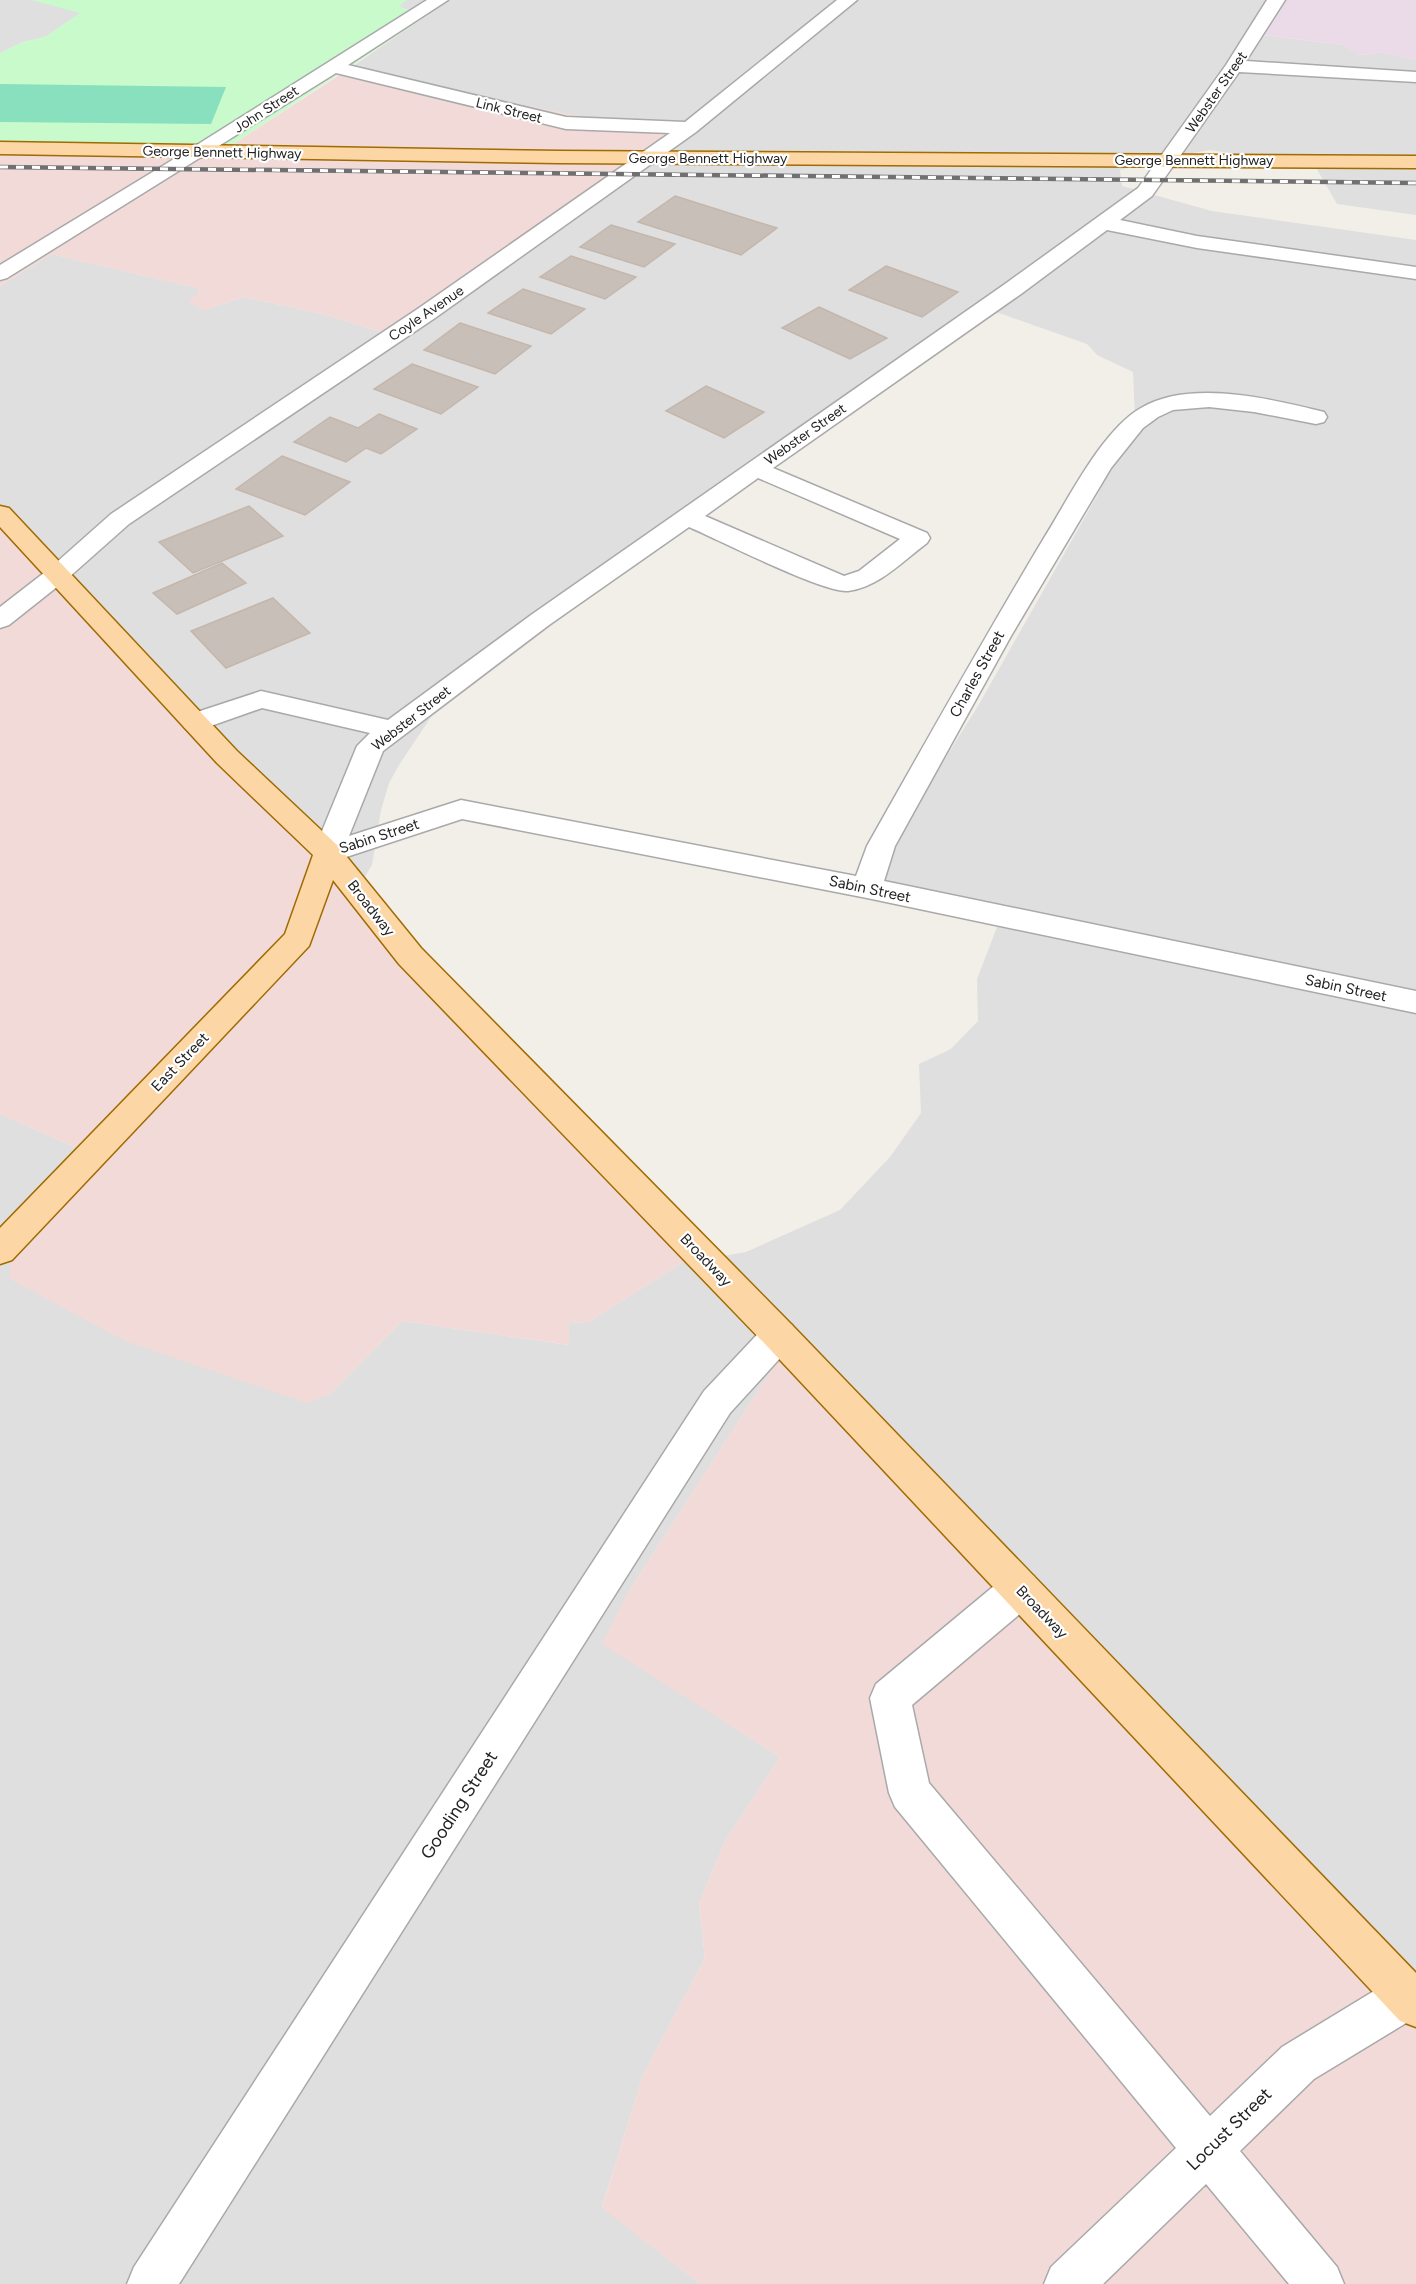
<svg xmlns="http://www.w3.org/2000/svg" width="1416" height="2284" font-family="Figtree,sans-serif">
<rect width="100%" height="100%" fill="#f2efe9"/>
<path fill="#e0dfdf" d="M0,0H87L82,12L45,37L23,42L0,53Z
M375,0H1280L1262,35L1344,45L1357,54L1368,55L1379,52L1416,60V215L1337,204L1315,166L1210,150L1154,160L1120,170L1122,186L1212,211L1416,240V2011L791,1340L629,1591L603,1643L780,1757L724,1843L699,1904L705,1958L643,2075L602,2207L700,2284H0V1114L101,1159L89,1179L330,1394L402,1321L569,1345L568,1322L587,1323L704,1249L723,1256L746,1252L840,1210L890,1157L921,1113L919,1064L951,1049L978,1021L977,979L999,922L865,886L978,706L1098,494L1135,417L1133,372L1097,355L1087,344L999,313L985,315L585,600L431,717L399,765L389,783L381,810L372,865L363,880L0,512V286L51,254L201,289L205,310L244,297L323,314L397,337L637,176L621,125L349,69L427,15Z"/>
<path fill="#f2dad9" d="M349,69L621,125L696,130L637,176L397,337L323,314L244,297L205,310L189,303L200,289L51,254L0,286V153L224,150Z
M0,512L369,898L704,1249L587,1323L568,1322L570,1345L402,1321L330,1394L307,1403L125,1341L10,1279V1263L89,1179L101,1159L0,1114Z
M791,1340L1416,2011V2284H700L602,2208L643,2075L705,1958L699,1904L724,1843L780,1757L602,1644L629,1591Z"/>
<path fill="#ebdbe8" d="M1280,0H1416V60L1379,52L1368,55L1356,54L1344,45L1262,35Z"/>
<path fill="#c8facc" d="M32,0H407L398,7L428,15L224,150L0,153V53L23,42L45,37L80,13Z"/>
<path fill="#88e0be" d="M0,84L226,87L211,124L0,122Z"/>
<path fill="#c7bfb8" stroke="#c4b6ab" stroke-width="1.5" d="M675,196L777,228L741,255L638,222Z
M611,225L675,244L644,267L580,247Z
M571,256L636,277L605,299L540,277Z
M886,266L958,292L922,317L849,290Z
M523,289L585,309L551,334L488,313Z
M819,307L887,338L850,359L782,328Z
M460,323L531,346L495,374L424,350Z
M412,364L478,387L441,414L374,389Z
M706,386L764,412L724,438L666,411Z
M379,414L417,429L381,454L366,448L346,462L294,442L330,417L358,428Z
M282,456L350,482L305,515L236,489Z
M249,506L283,536L193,573L159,542Z
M222,563L246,583L177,614L153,593Z
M273,598L310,633L226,668L191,631Z"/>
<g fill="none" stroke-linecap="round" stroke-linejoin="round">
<defs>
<path id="minor" d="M427,0H448L348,65L566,117L685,122L837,0H857L696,132L435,318L129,524L67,579L9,625L0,628V607L49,569L111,514L419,308L670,133L566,129L336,73L7,278L0,280V265L192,148Z
M1267,0H1285L1246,61L1416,72V82L1239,72L1152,196L1120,220L1197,236L1416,267V279L1197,248L1107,230L1021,294L773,468L927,533L930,538L927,543C903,561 879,587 848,591C825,594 717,539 689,527L549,625L383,751L349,836L461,800L856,876L867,846C925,743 983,640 1044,538C1068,500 1102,430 1141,408C1190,379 1272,399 1324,412L1327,417L1324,422L1316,424L1254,412L1209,407L1173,410L1158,417L1143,428L1111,468L1011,636L895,846L884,881L1416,991V1013L867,898L462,819L328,863L318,860L313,853L357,746L370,733L262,708L205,728L195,731L185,728L181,722L185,716L261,691L388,720L531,615L1005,284L1138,188L1226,65ZM758,478L900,539L859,571L844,576L705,516Z
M779,1320L792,1325L797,1335L792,1345L730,1413L179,2284H127L134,2267L704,1391L766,1325Z
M1020,1571L1034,1576L1040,1589L1034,1602L912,1705L929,1783L1210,2116L1282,2047L1392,1980L1408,1974L1416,1977V2017L1314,2079L1240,2151L1337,2267L1344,2284H1289L1206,2184L1103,2284H1044L1051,2267L1176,2148L895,1807L889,1793L870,1698L876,1684L1006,1576Z"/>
<path id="major" d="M0,142L559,151L1416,156V168L559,163L0,154Z
M0,506L9,508L237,751L338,846L421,948L792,1325L1416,1973V2027L1400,2021L766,1345L399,964L333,880L309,946L12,1260L0,1264V1228L285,934L313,855L217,763L0,527Z"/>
</defs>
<use href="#minor" stroke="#a9a9a9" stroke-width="3"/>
<use href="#major" stroke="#a06b00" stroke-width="3"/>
<use href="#minor" fill="#fff" fill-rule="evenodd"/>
<use href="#major" fill="#fcd6a4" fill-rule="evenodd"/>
<defs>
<path id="rail" d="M0,167L1416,183"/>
</defs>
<use href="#rail" stroke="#707070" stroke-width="4.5"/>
<use href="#rail" stroke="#fff" stroke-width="3" stroke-dasharray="8" stroke-linecap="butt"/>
</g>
<g text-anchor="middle" stroke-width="4.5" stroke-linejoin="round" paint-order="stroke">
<g font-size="14" fill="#222" stroke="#fff">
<text transform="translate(1216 92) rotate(-55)" y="5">Webster Street</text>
<text transform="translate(266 109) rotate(-33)" y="5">John Street</text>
<text transform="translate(509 110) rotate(14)" y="5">Link Street</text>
<text transform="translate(222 152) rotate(1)" y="5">George Bennett Highway</text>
<text x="708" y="163">George Bennett Highway</text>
<text x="1194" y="165">George Bennett Highway</text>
<text transform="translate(426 313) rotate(-34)" y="5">Coyle Avenue</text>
<text transform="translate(805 434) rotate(-35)" y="5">Webster Street</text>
<text transform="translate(411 718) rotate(-38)" y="5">Webster Street</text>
</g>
<g font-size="15" fill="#222" stroke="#fff">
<text transform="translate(977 674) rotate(-61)" y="5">Charles Street</text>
<text transform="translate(379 836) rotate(-18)" y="5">Sabin Street</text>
<text transform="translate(870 889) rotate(12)" y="5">Sabin Street</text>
<text transform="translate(371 908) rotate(52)" y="5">Broadway</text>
<text transform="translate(1346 988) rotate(12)" y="5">Sabin Street</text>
<text transform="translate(180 1062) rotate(-46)" y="5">East Street</text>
<text transform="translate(706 1260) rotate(46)" y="5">Broadway</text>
<text transform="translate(1042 1612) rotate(46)" y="5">Broadway</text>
</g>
<g font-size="18" fill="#222" stroke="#fff">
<text transform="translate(459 1805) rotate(-57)" y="6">Gooding Street</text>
<text transform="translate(1229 2129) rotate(-44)" y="6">Locust Street</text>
</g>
</g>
</svg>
